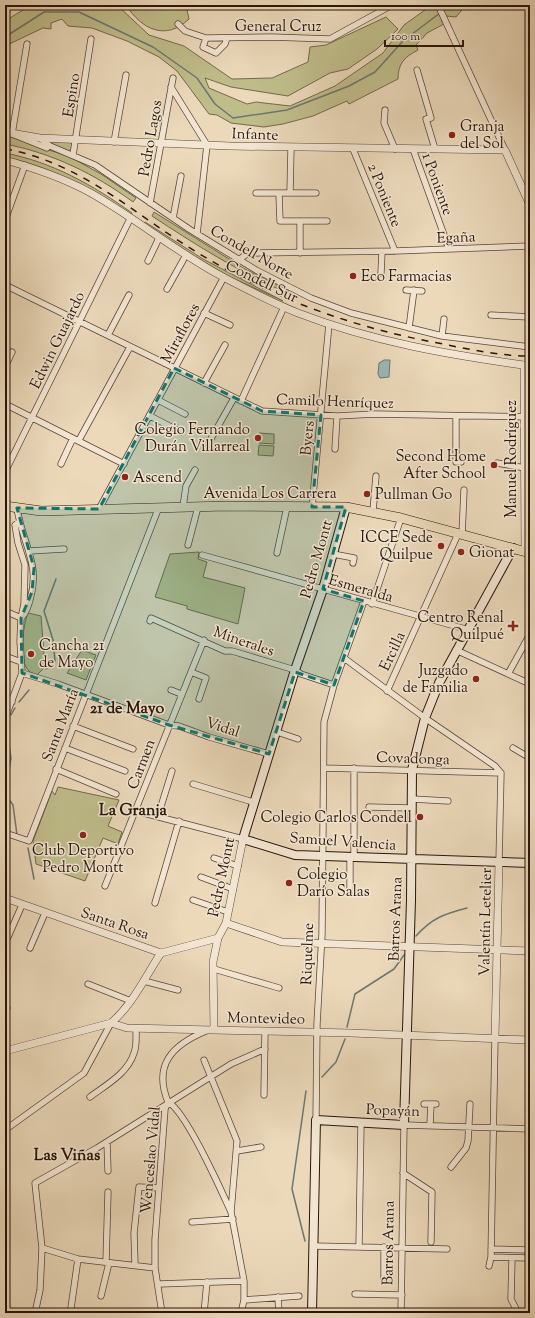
<svg xmlns="http://www.w3.org/2000/svg" width="535" height="1318" font-family="'Sorts Mill Goudy',serif">
<rect width="100%" height="100%" fill="#ebd9ba"/>
<filter id="stains"><feTurbulence type="fractalNoise" baseFrequency=".005" numOctaves="4"/><feColorMatrix values="0 0 0 0 .2 0 0 0 0 .09 0 0 0 0 .02 0 0 0 .5 -.17"/></filter>
<radialGradient id="worn" r=".72"><stop offset=".6" stop-color="#630" stop-opacity="0"/><stop offset="1" stop-color="#630" stop-opacity=".3"/></radialGradient>
<path fill="#bfbd8a" stroke="#74694a" d="M31,5H117L149,35L184,46L232,79L272,78L308,62L310,47L326,45L386,17L398,29L377,49L348,69L330,73L288,96L231,87L205,78L209,88L247,104L256,102L290,106L335,86L383,53L404,25L432,5H466L456,17L446,16L441,20L444,24L427,33L416,45L418,50C404,57 398,64 398,79L349,104L347,101L313,116L283,124L264,127L231,123L217,115L209,114L177,71L159,57L127,41L92,28L68,26L62,19L51,23V29L43,28L5,46V21Z
M126,5H186L189,19C166,41 142,30 126,5Z
M5,135L70,157L101,174L136,198L133,202C95,174 52,153 5,144Z
M50,141L72,142L71,152L50,144Z
M5,153C52,162 93,185 132,213L131,215C92,188 51,167 5,157Z
M154,212L245,269L289,291L287,293C239,272 196,245 152,216Z
M145,222L203,259L283,301L228,276L179,247L144,223Z
M259,433L274,434V444L259,443Z
M259,445L274,446L273,456L258,455Z
M199,552L198,559L207,562L203,577L245,588L238,624L187,609V606L155,597L170,554Z
M28,613L41,616L45,667L37,675C35,674 31,673 29,671C18,661 23,625 28,613Z
M82,650L96,655L86,680L67,673Z
M58,787L119,800L108,826L122,832L118,844L103,838L85,881L36,864L33,841L52,791L55,795Z"/>
<path fill="#99b9b5" stroke="#6c7771" d="M384,360H390L389,377L380,378L378,374L379,363Z"/>
<g fill="none" stroke-linecap="round" stroke-linejoin="round">
<path stroke="#6c7771" stroke-width="1.5" d="M443,11L448,5
M5,37L44,12H79L153,47L197,78L215,104L233,118L287,110L349,86L375,72L403,41L440,13
M46,669L55,661L53,640L44,611L56,579
M19,702L29,690
M11,715L15,708
M5,793L11,758L6,725
M5,794L13,805L17,835
M28,848L34,879
M416,936C432,918 444,914 467,908
M347,1027L355,994L394,969L404,955
M322,1077L336,1062L345,1039
M305,1241L292,1189L306,1091"/>
<defs>
<path id="minor" d="M438,5L505,150
M178,24L185,31L206,38
M227,38L225,44L216,53L203,47L206,38L271,37L330,39L392,5
M27,44L12,134L47,148
M417,70L431,118L426,119L435,149
M171,87L207,145L197,234
M385,110L384,123L395,149
M40,138L50,146L95,165L189,229L256,270L311,298L351,313L442,336L530,347
M114,142L126,75
M353,149L395,251
M413,149L449,249
M73,155L91,39
M256,193H316
M279,193L280,221H327
M290,193L291,148
M150,203L173,78
M173,218L181,176
M5,220L25,165
M300,221V253
M240,259L248,253L395,251L530,246
M148,261L159,238
M381,273L382,252
M5,285L262,411L337,416L375,414L530,417
M167,289L186,255
M406,290L422,291
M204,313L230,325
M491,315L530,317
M409,328L414,290
M108,335L129,295
M442,336L444,319
M5,367L12,352
M204,383L225,345
M158,400L185,414
M241,401L284,307
M5,404L124,464
M150,416L181,432
M456,416V462H461
M79,440L130,347
M208,444L234,398
M335,449L337,416
M497,463L525,468
M61,464L73,438
M5,472L130,219
M183,507L186,486L195,470
M312,507L329,324
M17,508C22,543 41,564 30,600C28,606 27,612 22,617
M99,509L224,277
M373,511L376,476
M462,535L464,490
M188,545L198,507
M29,551L64,549
M277,553L287,507
M333,554L354,558L353,563
M202,555L469,630
M372,604L401,518
M5,611L21,618
M150,621L151,618L225,651H232L295,670L301,674L334,685
M456,650L530,684
M5,656L21,662
M344,658L425,718L495,766L501,773L499,862
M22,673L58,684L169,725L179,726L209,737L269,754
M508,674L530,634
M171,690L181,694
M387,691L458,534
M5,699L12,702
M199,699L206,678L191,672L204,640
M5,719L22,673L20,641L21,618L24,604L25,565L18,543L15,525L19,522
M73,726L133,749
M277,732L298,739
M65,748L125,771
M513,748L530,758
M324,768L501,773
M354,768V857
M56,769L116,794
M5,784H6
M193,784L253,802
M412,799L448,801
M369,807L411,808
M136,811L243,839
M158,816L172,771
M5,833L29,841L159,507
M214,858L238,866
M201,877L233,889
M105,886L191,672
M350,891V857
M193,900L228,912
M155,903L179,821
M8,937L22,905
M30,948L45,913
M214,969L279,988
M144,981L178,990
M88,984L131,1001
M5,1014L7,1008
M204,1060L237,1141L231,1212L244,1281V1300L241,1313
M264,1095L265,1031
M90,1097C106,1085 128,1073 134,1053C137,1046 136,1036 136,1028
M168,1102C186,1111 221,1190 231,1212
M424,1104H436
M316,1120L317,1024L322,934L324,722L334,685L364,601
M430,1125L431,1104
M5,1130L84,1073L111,1023
M107,1142L108,1171
M237,1151L261,1147
M451,1167L466,1148L468,1141L470,1104
M403,1173L432,1192L431,1242
M192,1222L233,1219
M314,1246L447,1249
M359,1247L361,1123
M42,1248L78,1259L155,1268
M491,1249L530,1250
M491,1257L530,1258
M512,1258L511,1299L518,1313
M106,1262L108,1192
M135,1265L134,1233L139,1187L159,1188
M489,1266L491,1257L495,1038
M384,1278V1247
M159,1284L244,1281
M355,1294L402,1295
M101,1296L109,1263
M278,1297L279,1313
M244,1300L299,1296
M71,1308L78,1259
M35,1313L40,1290L42,1248L35,1183L97,1148L231,1064L265,1049
M162,1313L155,1268V1240L165,1109L168,1102C153,1065 172,1045 206,1031
M204,1313L207,1282
M401,1313L404,1125L530,1129"/>
<path id="tertiary" d="M5,132L40,138L230,146L505,150L530,205
M5,160C34,168 63,178 89,192C136,218 177,253 225,278C248,290 273,303 298,313C373,342 451,355 530,366
M524,365L525,551
M5,898L161,953L218,938
M226,923L282,942L530,951
M111,1023C133,1004 145,977 161,953
M214,1030L213,962L218,938L226,923L243,839
M495,1038L499,862
M5,1051L111,1023L127,1028L170,1029L351,1033L530,1040"/>
<path id="secondary" d="M346,507L323,589L295,670L243,839L295,855L530,863
M312,1313L316,1120L404,1125L411,900L412,770L425,718L439,683L513,548"/>
<path id="primary" d="M5,506L41,511L227,506L346,507L401,518L530,553"/>
</defs>
<use href="#minor" stroke="#5a4637" stroke-width="7"/>
<use href="#tertiary" stroke="#5a4637" stroke-width="8"/>
<use href="#secondary" stroke="#29150b" stroke-width="10"/>
<use href="#primary" stroke="#29150b" stroke-width="10"/>
<use href="#minor" stroke="#f2e6d2" stroke-width="5.5"/>
<use href="#tertiary" stroke="#f2e6d2" stroke-width="7"/>
<use href="#secondary" stroke="#f2e6d2" stroke-width="8"/>
<use href="#primary" stroke="#ebd9ba" stroke-width="9"/>
<path stroke="#29150b" stroke-width="1.5" stroke-dasharray="7 7" stroke-linecap="butt" d="M5,149C81,162 135,215 198,253C275,300 355,328 443,344C472,350 501,356 530,356"/>
</g>
<path fill="#0f766e" fill-opacity="0.2" stroke="#0f766e" stroke-width="3" stroke-dasharray="8 5" stroke-linejoin="round" d="M174,368L262,411L321,415L312,507H346L323,589L364,601L334,685L295,672L269,754L169,725L22,673L21,618L32,592L34,568L17,508L99,509Z"/>
<g fill="#8f2418" stroke="#f2e6d2" stroke-width="1.5">
<circle cx="452" cy="135" r="4"/>
<circle cx="353" cy="276" r="4"/>
<circle cx="258" cy="438" r="4"/>
<circle cx="494" cy="465" r="4"/>
<circle cx="125" cy="477" r="4"/>
<circle cx="367" cy="494" r="4"/>
<circle cx="441" cy="546" r="4"/>
<circle cx="461" cy="552" r="4"/>
<path d="M511 620h4v4h4v4h-4v4h-4v-4h-4v-4h4z"/>
<circle cx="31" cy="654" r="4"/>
<circle cx="476" cy="679" r="4"/>
<circle cx="420" cy="817" r="4"/>
<circle cx="83" cy="835" r="4"/>
<circle cx="289" cy="883" r="4"/>
</g>
<g text-anchor="middle" stroke-width="3" stroke-linejoin="round" paint-order="stroke">
<g font-size="15" fill="#29150b" stroke="#f2e6d2">
<text x="278" y="31">General Cruz</text>
<text transform="translate(71 95) rotate(-81)" y="5">Espino</text>
<text transform="translate(255 134) rotate(2)" y="5">Infante</text>
<text transform="translate(150 138) rotate(-80)" y="5">Pedro Lagos</text>
<text transform="translate(438 184) rotate(70)" y="5">1 Poniente</text>
<text transform="translate(385 195) rotate(68)" y="5">2 Poniente</text>
<text transform="translate(456 237) rotate(-2)" y="5">Egaña</text>
<text transform="translate(252 252) rotate(30)" y="5">Condell Norte</text>
<text transform="translate(262 281) rotate(26)" y="5">Condell Sur</text>
<text transform="translate(180 333) rotate(-62)" y="5">Miraflores</text>
<text transform="translate(57 340) rotate(-64)" y="5">Edwin Guajardo</text>
<text transform="translate(335 401) rotate(2)" y="5">Camilo Henríquez</text>
<text transform="translate(307 438) rotate(-84)" y="5">Byers</text>
<text transform="translate(511 459) rotate(-90)" y="5">Manuel Rodríguez</text>
<text x="270" y="498">Avenida Los Carrera</text>
<text transform="translate(316 559) rotate(-74)" y="5">Pedro Montt</text>
<text transform="translate(361 588) rotate(16)" y="5">Esmeralda</text>
<text transform="translate(244 641) rotate(19)" y="5">Minerales</text>
<text transform="translate(392 651) rotate(-65)" y="5">Ercilla</text>
<text transform="translate(60 725) rotate(-69)" y="5">Santa María</text>
<text transform="translate(223 727) rotate(18)" y="5">Vidal</text>
<text transform="translate(413 758) rotate(2)" y="5">Covadonga</text>
<text transform="translate(141 764) rotate(-69)" y="5">Carmen</text>
<text transform="translate(343 841) rotate(4)" y="5">Samuel Valencia</text>
<text transform="translate(221 877) rotate(-78)" y="5">Pedro Montt</text>
<text transform="translate(395 919) rotate(-88)" y="5">Barros Arana</text>
<text transform="translate(485 922) rotate(-89)" y="5">Valentín Letelier</text>
<text transform="translate(115 923) rotate(19)" y="5">Santa Rosa</text>
<text transform="translate(307 954) rotate(-88)" y="5">Riquelme</text>
<text transform="translate(266 1018) rotate(1)" y="5">Montevideo</text>
<text transform="translate(393 1110) rotate(2)" y="5">Popayán</text>
<text transform="translate(150 1160) rotate(-85)" y="5">Wenceslao Vidal</text>
<text transform="translate(388 1243) rotate(-89)" y="5">Barros Arana</text>
</g>
<g font-size="15" fill="#29150b" stroke="#f2e6d2" text-anchor="start">
<text x="460" y="131">Granja<tspan x="460" dy="17">del Sol</tspan></text>
<text x="361" y="281">Eco Farmacias</text>
<text x="250" y="434" text-anchor="end">Colegio Fernando<tspan x="250" dy="17">Durán Villarreal</tspan></text>
<text x="486" y="461" text-anchor="end">Second Home<tspan x="486" dy="17">After School</tspan></text>
<text x="133" y="482">Ascend</text>
<text x="375" y="499">Pullman Go</text>
<text x="433" y="542" text-anchor="end">ICCE Sede<tspan x="433" dy="17">Quilpue</tspan></text>
<text x="469" y="557">Gionat</text>
<text x="504" y="622" text-anchor="end">Centro Renal<tspan x="504" dy="17">Quilpué</tspan></text>
<text x="39" y="650">Cancha 21<tspan x="39" dy="17">de Mayo</tspan></text>
<text x="468" y="675" text-anchor="end">Juzgado<tspan x="468" dy="17">de Familia</tspan></text>
<text x="412" y="822" text-anchor="end">Colegio Carlos Condell</text>
<text x="83" y="855" text-anchor="middle">Club Deportivo<tspan x="83" dy="17">Pedro Montt</tspan></text>
<text x="297" y="879">Colegio<tspan x="297" dy="17">Darío Salas</tspan></text>
</g>
<g font-size="16" font-weight="bold" fill="#29150b" stroke="#f2e6d2">
<text x="127" y="713">21 de Mayo</text>
<text x="133" y="815">La Granja</text>
<text x="67" y="1160">Las Viñas</text>
</g>
</g>
<rect width="535" height="1318" fill="none" stroke="#ebd9ba" stroke-width="20"/>
<rect x="6" y="6" width="523" height="1306" fill="none" stroke="#29150b" stroke-width="2"/>
<rect x="10" y="10" width="515" height="1298" fill="none" stroke="#29150b"/>
<path d="M385 40v6h78v-6" fill="none" stroke="#29150b" stroke-width="2"/>
<text x="391" y="40" font-size="12" fill="#29150b" stroke="#f2e6d2" stroke-width="3" paint-order="stroke">100 m</text>
<rect width="100%" height="100%" filter="url(#stains)"/>
<rect width="100%" height="100%" fill="url(#worn)"/>
</svg>
